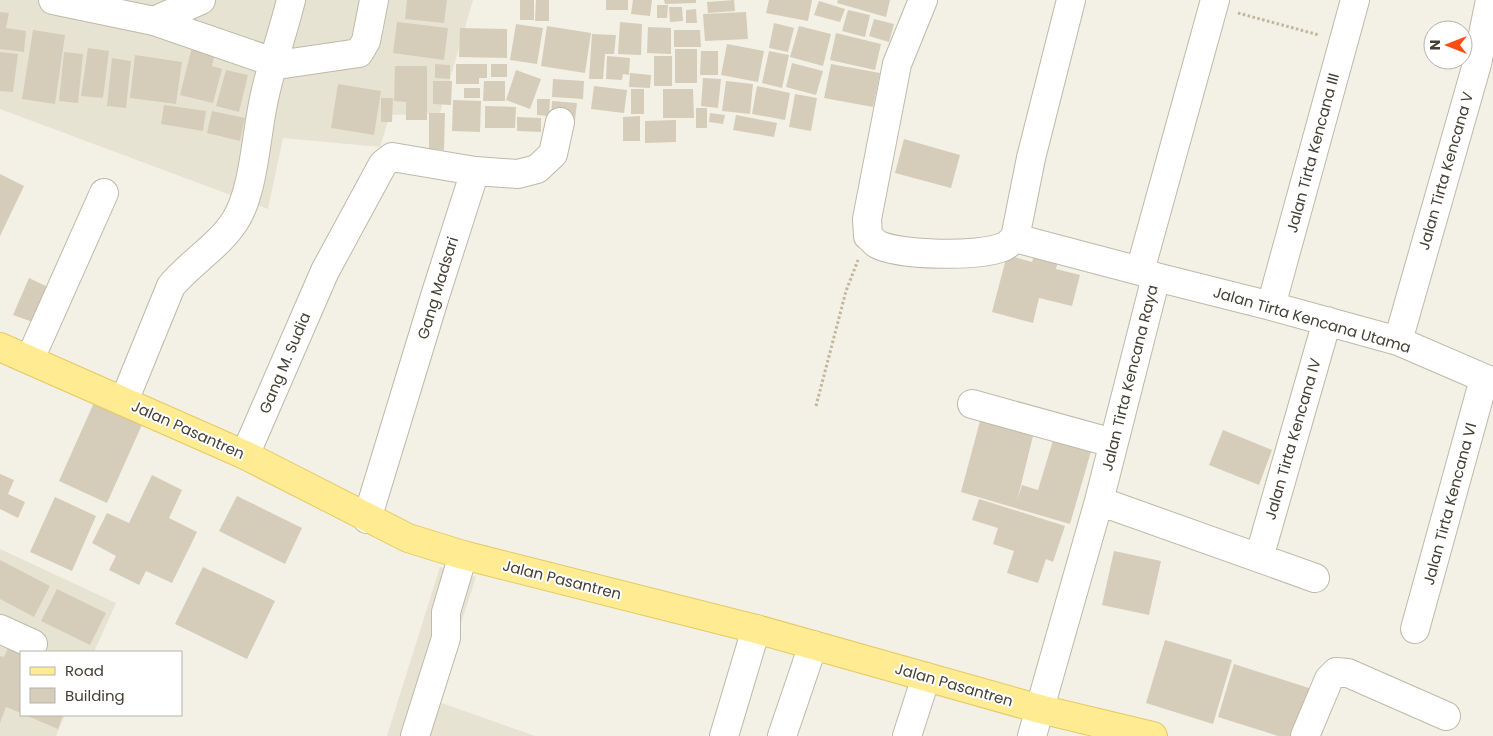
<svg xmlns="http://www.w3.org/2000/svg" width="1493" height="736" font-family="Poppins,sans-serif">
<rect width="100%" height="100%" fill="#f3f0e5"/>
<path fill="#e7e3d3" d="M0,0H473L440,113L390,115L380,147L283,138L268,209L0,109Z
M0,549L116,603L94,652H21V715H65L56,736H0Z
M440,567L476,577L436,701L535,736H387Z"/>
<path fill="#d5cdba" d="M407,0H447L444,23L405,19Z
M520,0H534V20H520Z
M536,0H549V21H535Z
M606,0H628V10H606Z
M633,0H652L650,16L631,14Z
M664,0H696V3L665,4Z
M734,0L735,11L708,13L707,2Z
M769,0H812L808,21L766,13Z
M838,0H890L886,17L837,3Z
M819,1L845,9L840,22L814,15Z
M657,5H668L667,18H657Z
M669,7H682L683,21L670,22Z
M696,9L697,23H686V10Z
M848,10L870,15L865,37L842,31Z
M0,12L9,13L6,28L26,31L24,52L0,49Z
M746,12L748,39L705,41L703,14Z
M874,19L894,24L889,42L869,36Z
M397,22L448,28L444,60L393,53Z
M620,22L642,24L641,55L618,54Z
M774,23L794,28L788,52L769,48Z
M516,24L543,28L537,64L510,60Z
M547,26L591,33L585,73L541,66Z
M799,26L831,34L823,66L790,57Z
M648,27L671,28V54L647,53Z
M460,28L507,29V58L459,57Z
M33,30L65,35L55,104L22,99Z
M674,30H700L701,47H674Z
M836,33L881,44L875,70L830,60Z
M592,34L616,35L614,54H605L603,79H589Z
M727,44L764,51L758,82L721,75Z
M192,47L215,53L212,66L222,69L213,103L180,95Z
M88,48L109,51L103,98L81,96Z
M675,49H697V83H675Z
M701,51H718V75H700Z
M769,51L789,55L782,88L762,83Z
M0,52L18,54L13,92L0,91Z
M64,52L83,54L78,103L59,101Z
M135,55L182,62L176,104L130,98Z
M607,56L630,58L629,75L623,74L622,80L606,79Z
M654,56H672V86H654Z
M112,58L131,61L126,108L107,106Z
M792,63L823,71L816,95L786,87Z
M435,64L450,65V79L435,78Z
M456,64H487V78H479V84H456Z
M491,64H507V77H491Z
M831,64L880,73L873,107L824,98Z
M395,66H427V120H406V102L394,101Z
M226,70L248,75L239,112L216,106Z
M516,70L541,79L530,109L506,100Z
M630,73L651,75L650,88L629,87Z
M703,78L721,79L718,108L701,106Z
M553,79L584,81L583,99L552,97Z
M433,81H452L451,105L433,104Z
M484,81H505V101H483Z
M726,81L753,84L750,114L722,111Z
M338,84L381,91L374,135L331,128Z
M594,86L627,90L624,113L591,109Z
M757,86L790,93L785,120L752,114Z
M464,88H480V98H464Z
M631,89H644V114H631Z
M663,89H693L694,118H663Z
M795,94L817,98L811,131L789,127Z
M381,98H393L392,122H381Z
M537,99H550L549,116L537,115Z
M453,100L481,101L480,132L452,131Z
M552,101L577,103L575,120L551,119Z
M164,105L206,111L203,131L161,124Z
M485,106L516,107L515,128H485Z
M696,108H707V128H696Z
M212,111L245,118L240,141L207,133Z
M429,113H445L444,150L429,149Z
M710,113L725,115L723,124L709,122Z
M736,115L777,123L774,137L733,130Z
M640,116V141H623V117Z
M517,117L541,118V132L517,131Z
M676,120V142L645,143V121Z
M904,139L960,155L951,188L895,173Z
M0,174L24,186L0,236Z
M1036,250L1059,256L1056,269L1080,275L1072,306L1039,298L1033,323L992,312L1007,255L1032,262Z
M29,278L56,291L41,325L13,315Z
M97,396L145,418L107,503L59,481Z
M980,421L1033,436L1017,501L1022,485L1038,490L1054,437L1092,448L1070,524L961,492Z
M1223,430L1272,450L1259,485L1209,465Z
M0,474L14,480L8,494L25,502L18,518L0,509Z
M152,475L182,490L169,518L197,532L172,583L146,571L139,585L109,570L116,556L92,543L107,513L129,523Z
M237,496L302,528L285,564L219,531Z
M55,497L96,516L72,571L30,552Z
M979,499L1065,526L1053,562L1046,559L1038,583L1007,573L1014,551L993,544L998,528L972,520Z
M1114,551L1161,561L1149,615L1102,605Z
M0,560L50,586L34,617L0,599Z
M203,567L275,601L247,659L175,624Z
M57,589L106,613L90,645L41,621Z
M1165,640L1232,660L1213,724L1146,703Z
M8,648L21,654V713L6,707L0,723V656L4,657Z
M1234,664L1312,689L1297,736H1278L1218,717Z
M25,715H63L58,729Z"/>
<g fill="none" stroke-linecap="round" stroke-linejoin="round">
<defs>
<path id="minor" d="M53,0L154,21L273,62L284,64L359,53L366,41L374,0
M923,0L897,64L867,219L868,236C871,238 874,242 877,244C899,256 979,257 1003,247C1007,246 1011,241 1015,238L1140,271
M154,21L201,0
M1015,238L1031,158L1071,0
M1156,277L1271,306L1398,341L1493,382
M1271,306L1355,0
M1398,341L1477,64L1490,0
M30,359L104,193
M124,401L171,286C191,262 219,246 235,221C254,192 256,134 264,99C271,65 283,33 291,0
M972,404L1113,443
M245,455L325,271L383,164L392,157L475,171L518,174L537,169L553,154L560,122
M1099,501L1315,578
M367,519L435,296L475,171
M1259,558L1327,321
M0,629L33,644
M1415,629L1484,379
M415,736L446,638V612L463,555
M724,736L756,629
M782,736L813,645
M907,736L926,677
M1032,736L1099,501L1156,277L1140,271L1215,0
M1305,736L1329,679L1336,672L1348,673L1446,716"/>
<path id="major" d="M0,347L245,455L408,538L463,555L756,629L1040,709L1153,736"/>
</defs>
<use href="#minor" stroke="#beb9a8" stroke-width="30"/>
<use href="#major" stroke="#e5ca61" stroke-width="30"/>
<path stroke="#c0b699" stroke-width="3" stroke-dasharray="2.5 2.5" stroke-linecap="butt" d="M1238,13L1319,35
M816,406L846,291L858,260"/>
<use href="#minor" stroke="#fff" stroke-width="28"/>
<use href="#major" stroke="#ffeb92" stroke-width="28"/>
</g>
<g text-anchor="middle" stroke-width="4" stroke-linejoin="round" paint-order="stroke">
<g font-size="15" fill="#454035" stroke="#fff">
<text transform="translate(1313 153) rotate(-75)" y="5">Jalan Tirta Kencana III</text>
<text transform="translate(1446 171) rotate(-74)" y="5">Jalan Tirta Kencana V</text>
<text transform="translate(438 288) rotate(-73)" y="5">Gang Madsari</text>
<text transform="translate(1312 320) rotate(16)" y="5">Jalan Tirta Kencana Utama</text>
<text transform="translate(285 363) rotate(-67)" y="5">Gang M. Sudia</text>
<text transform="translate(1130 378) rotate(-76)" y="5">Jalan Tirta Kencana Raya</text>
<text transform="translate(188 430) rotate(24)" y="5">Jalan Pasantren</text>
<text transform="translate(1293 439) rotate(-74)" y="5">Jalan Tirta Kencana IV</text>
<text transform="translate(1450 504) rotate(-75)" y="5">Jalan Tirta Kencana VI</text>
<text transform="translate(562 580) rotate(14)" y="5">Jalan Pasantren</text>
<text transform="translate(954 685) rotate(16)" y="5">Jalan Pasantren</text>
</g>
</g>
<rect x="20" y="651" width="162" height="65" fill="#ffffff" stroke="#b5b3ae"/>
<rect x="30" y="667" width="25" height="8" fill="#ffeb92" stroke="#b5b3ae"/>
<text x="65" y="676" font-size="15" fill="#454035">Road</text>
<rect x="30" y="688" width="25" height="15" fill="#d5cdba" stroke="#b5b3ae"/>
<text x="65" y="701" font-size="15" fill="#454035">Building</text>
<g transform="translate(1448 45) rotate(270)"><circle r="24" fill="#ffffff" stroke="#b5b3ae"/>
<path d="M0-4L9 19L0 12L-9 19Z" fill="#fc4d13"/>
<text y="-8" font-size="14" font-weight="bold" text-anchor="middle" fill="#454035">N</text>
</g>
</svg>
